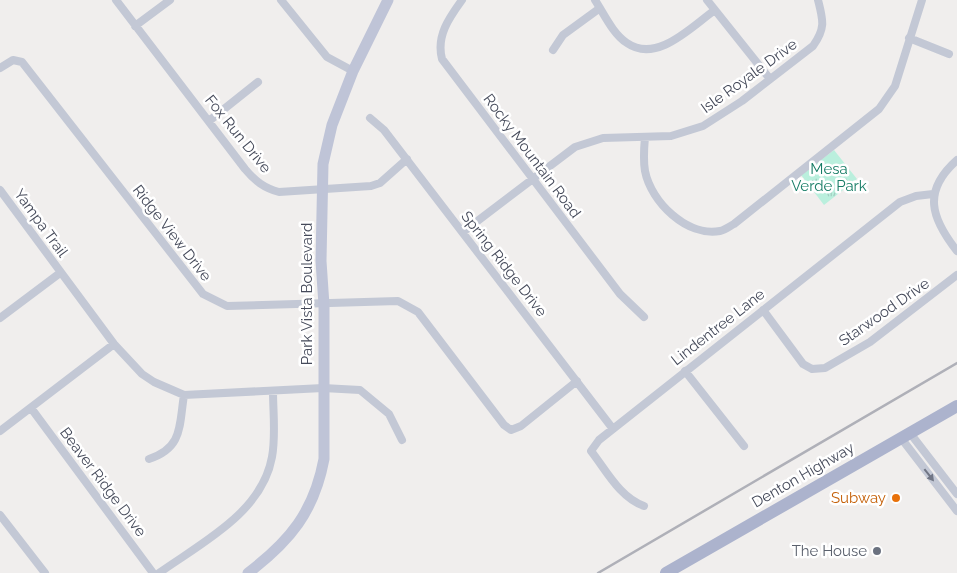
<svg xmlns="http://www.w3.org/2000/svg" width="957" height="573" font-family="Raleway,sans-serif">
<defs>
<pattern id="grass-tufts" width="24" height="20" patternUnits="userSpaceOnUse" patternTransform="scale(1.25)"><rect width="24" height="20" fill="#baefdd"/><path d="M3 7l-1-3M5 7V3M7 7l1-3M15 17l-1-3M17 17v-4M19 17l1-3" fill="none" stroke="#a1cec0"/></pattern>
</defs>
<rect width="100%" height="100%" fill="#f0eeed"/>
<path fill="url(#grass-tufts)" d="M834,150L857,179L824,205L801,175Z"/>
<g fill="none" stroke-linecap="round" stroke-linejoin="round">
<path stroke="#c3c8d5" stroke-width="8" d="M116,0L245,169C255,181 264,188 279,192L371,186L380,183L407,159
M281,0L327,57L353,71
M462,0C449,18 436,36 442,59L620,294L644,317
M595,0C604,14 613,34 627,43C657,64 692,26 715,10
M707,0L770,79
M135,26L170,0
M909,38L949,54
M553,50L563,35L600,8
M0,68L13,60L22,62L203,294L227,306L398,301L418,312L504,425L511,430L521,426L577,381
M370,118L384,130L613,429
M209,121L258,82
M645,137C644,148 643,160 645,171C651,202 687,237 720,231C725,230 730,226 734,224L879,109L895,86L922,0
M957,160C922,191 931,218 957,251
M0,190L114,344L142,374L154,382L184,395L323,388L360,390L389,414L402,440
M463,232L575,147L603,138L671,136L703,126L742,101L813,46C826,28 823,20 818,0
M763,310L803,364L812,369L825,368L870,342L957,275
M0,318L60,273
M685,371L744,446
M31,408L153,573
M0,431L114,344
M910,433L957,494
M901,438L957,511
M149,459C183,448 179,426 184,395
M644,506C620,498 606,470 591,451L599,440L900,202L916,196L933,194
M0,515L45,573
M159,573C201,543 262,513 272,457C276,436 273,412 273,391"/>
<path stroke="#bfc4d7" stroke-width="11" d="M248,573C290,541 314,512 324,459V305L321,261L323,164L332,125L353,71L388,0"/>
<path stroke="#acb3cd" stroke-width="12" d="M666,573L957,406"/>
<path stroke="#afb0b8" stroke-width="2.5" d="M598,573L957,363"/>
</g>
<defs><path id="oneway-solid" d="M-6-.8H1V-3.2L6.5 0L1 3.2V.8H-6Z" transform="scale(1.25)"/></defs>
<use fill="#717685" href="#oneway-solid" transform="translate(929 475) rotate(52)"/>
<circle fill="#e8710a" stroke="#fff" stroke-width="2" cx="896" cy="498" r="5"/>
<circle fill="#6b7280" stroke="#fff" stroke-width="2" cx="877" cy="551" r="5"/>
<g text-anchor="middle" stroke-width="5" stroke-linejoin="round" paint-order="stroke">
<g font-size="15" fill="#454a5a" stroke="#fff">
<text transform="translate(749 76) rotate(-36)" y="5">Isle Royale Drive</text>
<text transform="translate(238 134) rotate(51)" y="5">Fox Run Drive</text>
<text transform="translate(532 156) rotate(53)" y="5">Rocky Mountain Road</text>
<text transform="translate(41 223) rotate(54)" y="5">Yampa Trail</text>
<text transform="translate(172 233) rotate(52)" y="5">Ridge View Drive</text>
<text transform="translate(504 264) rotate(52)" y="5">Spring Ridge Drive</text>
<text transform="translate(307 294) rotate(-90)" y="5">Park Vista Boulevard</text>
<text transform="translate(884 312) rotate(-35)" y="5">Starwood Drive</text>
<text transform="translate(718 327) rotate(-38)" y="5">Lindentree Lane</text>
<text transform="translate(803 475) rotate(-30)" y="5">Denton Highway</text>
<text transform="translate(103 482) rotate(53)" y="5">Beaver Ridge Drive</text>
</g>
<g font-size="15" fill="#167c65" stroke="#fff">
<text x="829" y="174">Mesa<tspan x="829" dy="17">Verde Park</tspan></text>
</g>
<g font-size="15" fill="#c56008" stroke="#fff" text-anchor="end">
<text x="886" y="503">Subway</text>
</g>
<g font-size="15" fill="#5b616d" stroke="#fff" text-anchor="end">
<text x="867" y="556">The House</text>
</g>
</g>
</svg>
